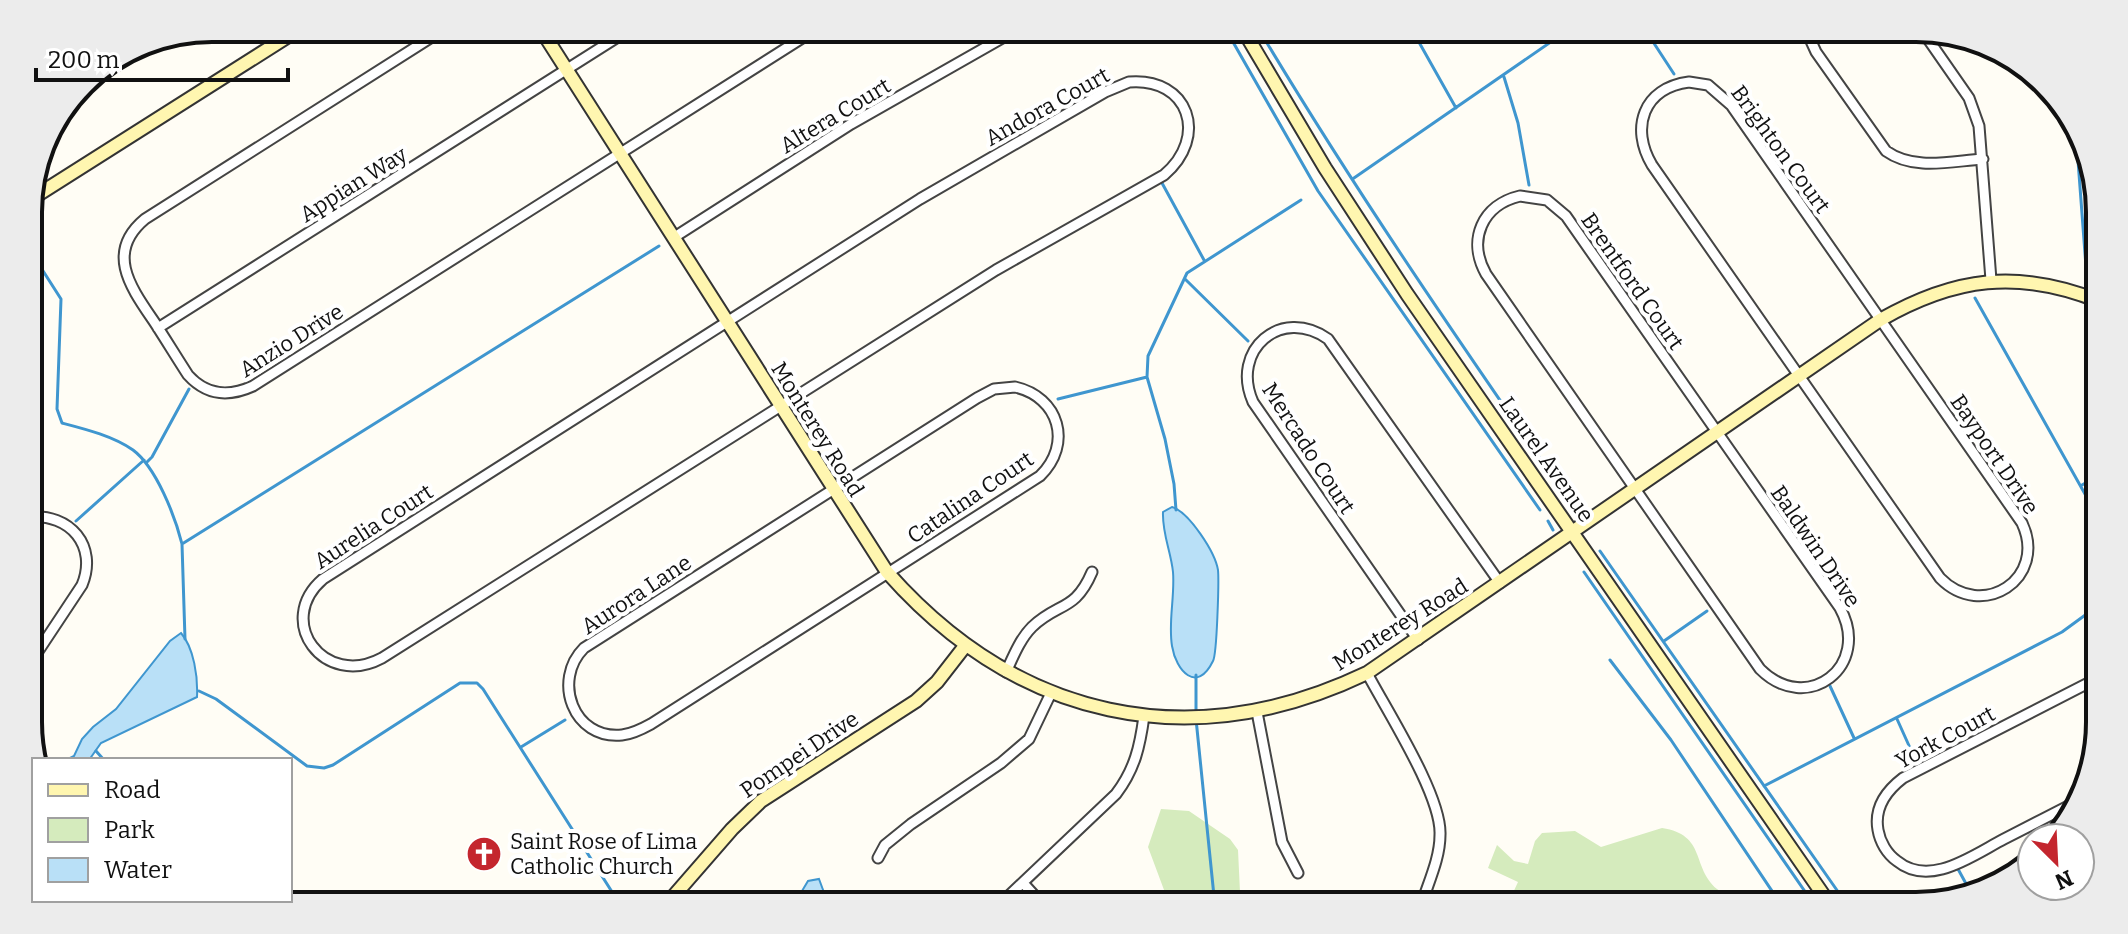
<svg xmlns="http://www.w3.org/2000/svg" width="2128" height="934" font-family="Bitter,serif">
<rect width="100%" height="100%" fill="#fffdf5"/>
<path fill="#d5ebbd" d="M1161,809L1189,811L1230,839L1238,850L1240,892L1254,902L1266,892L1275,902L1284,906H1170L1148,847Z
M1662,828C1707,835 1691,867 1717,889C1726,896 1737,898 1744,906H1518L1512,895L1518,882L1488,868L1497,845L1514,861L1528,864L1535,841L1542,833L1575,831L1601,847Z"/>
<path fill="#b9e0f7" stroke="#3f96cf" stroke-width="2" d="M1172,507C1189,512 1215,552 1218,570C1219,581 1217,654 1213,661C1197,694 1176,671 1172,646C1168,622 1175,597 1173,572C1171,552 1162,533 1163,512Z
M181,633C194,648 198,677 197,697L101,743L89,760H66L74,756L82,739L93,727L116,709L170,641Z
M819,879L829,906H787L802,891L808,881Z"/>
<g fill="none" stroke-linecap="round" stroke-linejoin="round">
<path stroke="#3f96cf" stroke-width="3" d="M1225,28L1318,191L1540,510
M1258,28C1357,194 1467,353 1577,512
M1411,28L1456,108
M1644,28L1674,74
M1504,77L1518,123L1529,185
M2076,134L2087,280
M1354,178L1571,28
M1162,183L1204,260
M29,249L61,299L57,409L62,423C85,429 113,436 133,450C156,467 175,516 182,544L185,639
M1185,279L1248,341
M1975,298L2099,519
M1058,399L1147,377
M147,462L152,457L189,389
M2082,485L2099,475
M1176,510L1174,484L1165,439L1147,377L1148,356L1187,273L1301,200
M76,521L144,460
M1548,521L1553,530
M182,544L659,246
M1600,551L1848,906
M1584,572L1815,906
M1664,641L1707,611
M1610,660L1671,740L1782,906
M1830,686L1854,738
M199,691L216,699L307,766L324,768L333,765L460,683H477L483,689L621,906
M1196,711V675
M1196,719L1215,906
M1897,719L1915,759
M521,747L565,720
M96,751L104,760
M1764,786L2062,632L2088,613L2100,597
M1958,869L1970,891"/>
<defs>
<path id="street" d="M446,28L145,219C104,253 132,289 155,323C166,340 177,358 188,375C207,396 229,397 253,386L818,28
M1805,28L1816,52L1886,151C1914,171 1951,161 1983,159
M1921,29L1969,98L1979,126L1991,280
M1129,82C1189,77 1209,137 1164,175L996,270L382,658C324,689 274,621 323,579L920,199L1105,92Z
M1689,82L1708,85L1731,105L2022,523C2048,579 1982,621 1940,578L1652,165C1630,128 1643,88 1689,82Z
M1520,196L1547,200L1566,216L1840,608C1872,666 1807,716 1760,669L1486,274C1467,240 1482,205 1520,196Z
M673,238L851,124L1020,28
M158,328L632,28
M1015,387C1059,397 1073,444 1040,476L651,724C642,729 632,734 622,735C573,740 552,680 584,648L977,398L994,389Z
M29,517C70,513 98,546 82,585L29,665
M1418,640L1253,402C1230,350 1281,306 1328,339L1500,583
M1006,672C1013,657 1020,639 1032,627C1058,602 1075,612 1092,572
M1367,673C1387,711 1442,796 1440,835C1440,859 1428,883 1421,906
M1257,712L1282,842L1298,873
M2080,800C2055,813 2029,826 2004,839C1973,855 1930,888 1897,861C1887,854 1880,842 1878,830C1874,808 1886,791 1903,778L2100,677
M878,858L885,845L911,824L1001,763L1029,739L1051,693
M1023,883L1044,906
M1423,898L1449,906
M273,900L277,906
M998,906L1116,794C1135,769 1140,746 1144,716"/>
<path id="secondary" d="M540,28L887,572C1017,719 1189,758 1367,673L1880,320C1955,277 2018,269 2099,301
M1242,28L1325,168L1407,294L1831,906
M28,201L301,28
M665,906L732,829L761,801L916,701L937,682L965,646"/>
</defs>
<use href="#street" stroke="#444" stroke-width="13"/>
<use href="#secondary" stroke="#333" stroke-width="16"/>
<use href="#street" stroke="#fff" stroke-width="9"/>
<use href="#secondary" stroke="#fff6b0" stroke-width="12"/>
</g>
<defs>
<symbol id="church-disc" viewBox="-11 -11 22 22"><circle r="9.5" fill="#c4262e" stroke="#fff"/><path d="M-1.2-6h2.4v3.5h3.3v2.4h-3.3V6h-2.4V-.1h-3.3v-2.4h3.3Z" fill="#fff"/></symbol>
</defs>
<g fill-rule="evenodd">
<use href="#church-disc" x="464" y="834" width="40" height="40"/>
</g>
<g text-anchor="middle" stroke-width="8" stroke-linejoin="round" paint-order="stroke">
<g font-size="22" fill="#111" stroke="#fff">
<text transform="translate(1047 106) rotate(-29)" y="8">Andora Court</text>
<text transform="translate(835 115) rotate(-31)" y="8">Altera Court</text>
<text transform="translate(1781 149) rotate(54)" y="8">Brighton Court</text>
<text transform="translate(353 184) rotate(-32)" y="8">Appian Way</text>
<text transform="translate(1633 281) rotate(55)" y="8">Brentford Court</text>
<text transform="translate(291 340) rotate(-32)" y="8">Anzio Drive</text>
<text transform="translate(818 429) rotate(58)" y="8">Monterey Road</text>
<text transform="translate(1309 448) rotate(57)" y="8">Mercado Court</text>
<text transform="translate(1995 454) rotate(56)" y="8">Bayport Drive</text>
<text transform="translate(1547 459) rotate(55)" y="8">Laurel Avenue</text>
<text transform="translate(970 497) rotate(-34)" y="8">Catalina Court</text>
<text transform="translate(373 526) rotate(-33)" y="8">Aurelia Court</text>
<text transform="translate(1816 546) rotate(56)" y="8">Baldwin Drive</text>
<text transform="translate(636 594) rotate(-33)" y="8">Aurora Lane</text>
<text transform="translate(1400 624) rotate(-32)" y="8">Monterey Road</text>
<text transform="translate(1945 737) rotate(-28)" y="8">York Court</text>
<text transform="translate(799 754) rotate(-34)" y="8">Pompei Drive</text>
</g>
<g font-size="22" fill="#111" stroke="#fff" text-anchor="start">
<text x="510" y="849">Saint Rose of Lima<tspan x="510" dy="25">Catholic Church</tspan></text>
</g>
</g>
<path d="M0 0H2128V934H0ZM212 42H1916A170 170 0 0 1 2086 212V722A170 170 0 0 1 1916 892H212A170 170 0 0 1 42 722V212A170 170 0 0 1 212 42Z" fill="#ececec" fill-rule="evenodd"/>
<path fill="none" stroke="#111" stroke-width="4" d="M212 42H1916A170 170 0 0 1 2086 212V722A170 170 0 0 1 1916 892H212A170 170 0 0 1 42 722V212A170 170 0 0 1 212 42Z"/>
<rect x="32" y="758" width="260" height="144" fill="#ffffff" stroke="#a0a0a0" stroke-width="2"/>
<rect x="48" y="784" width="40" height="12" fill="#fff6b0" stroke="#a0a0a0" stroke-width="2"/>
<text x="104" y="798" font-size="24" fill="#111111">Road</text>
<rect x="48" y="818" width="40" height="24" fill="#d5ebbd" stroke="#a0a0a0" stroke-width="2"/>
<text x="104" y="838" font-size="24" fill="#111111">Park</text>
<rect x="48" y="858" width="40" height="24" fill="#b9e0f7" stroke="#a0a0a0" stroke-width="2"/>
<text x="104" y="878" font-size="24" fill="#111111">Water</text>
<g transform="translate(2056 862) rotate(156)"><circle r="38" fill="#ffffff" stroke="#a0a0a0" stroke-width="2"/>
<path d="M0-6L14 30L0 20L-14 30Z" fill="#c4262e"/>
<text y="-12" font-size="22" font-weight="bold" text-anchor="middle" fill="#111111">N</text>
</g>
<path d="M36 68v12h252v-12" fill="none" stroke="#111111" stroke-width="4"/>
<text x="48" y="68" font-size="24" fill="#111111" stroke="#ffffff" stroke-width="6" paint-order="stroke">200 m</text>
</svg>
